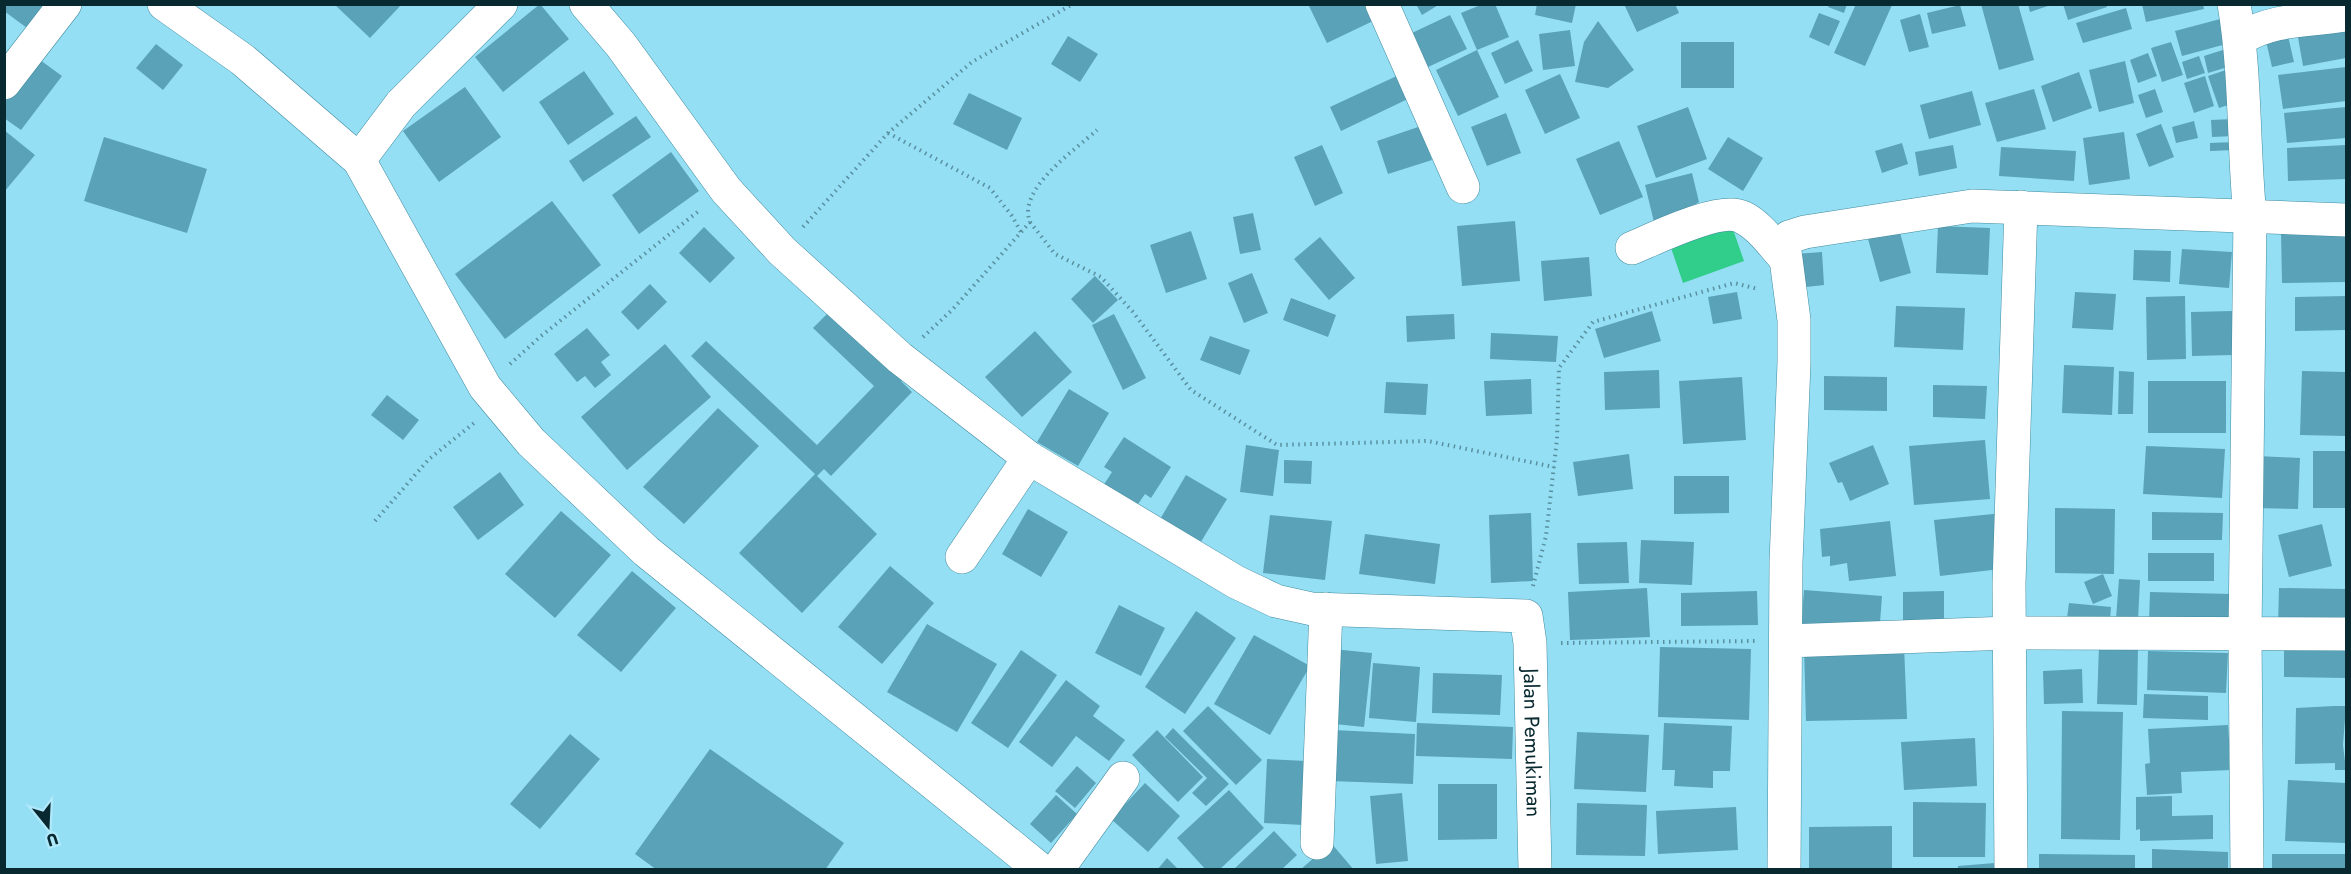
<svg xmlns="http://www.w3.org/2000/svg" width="2351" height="874" font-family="Jost,sans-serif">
<rect width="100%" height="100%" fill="#95dff5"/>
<path fill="#31cd8a" d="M1729,218L1744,261L1683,283L1668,239Z"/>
<path fill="#59a2b8" d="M4,4H44L27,28L4,11Z
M334,4H402L370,38Z
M540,4L569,39L503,92L475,57Z
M1308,4H1365L1373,21L1327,43Z
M1416,4H1440L1422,15Z
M1483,4H1495L1509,37L1477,50L1461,13Z
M1537,4H1576L1572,23L1535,15Z
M1624,4H1675L1679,13L1637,32Z
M1829,4H1847L1844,13L1828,7Z
M1856,4L1892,5L1865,66L1834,53Z
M1981,4H2018L2034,60L1999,70Z
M2028,4H2051V5L2030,12Z
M2063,4H2106L2107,7L2068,20Z
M2142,4H2203L2204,9L2146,22Z
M1960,5L1966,26L1932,34L1927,13Z
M2126,8L2132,29L2083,43L2076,23Z
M1819,13L1840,21L1829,46L1809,37Z
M1920,14L1929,47L1909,52L1900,20Z
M1450,15L1467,49L1428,67L1412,33Z
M2224,18L2230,43L2182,56L2175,31Z
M2346,18V58L2303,66L2296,26Z
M1598,21L1634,70L1608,88L1575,82L1584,42Z
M2285,23L2294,62L2272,67L2263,28Z
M1570,30L1575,66L1543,70L1539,34Z
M1068,36L1098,54L1080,82L1051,64Z
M1518,40L1533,71L1505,84L1491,53Z
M1681,42H1734V88H1681Z
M2171,42L2183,75L2162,82L2151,48Z
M156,44L183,65L163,90L136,68Z
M2226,49L2231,66L2208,73L2204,56Z
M1477,50L1499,97L1458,116L1436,70Z
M2148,53L2157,76L2138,83L2130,60Z
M2199,56L2205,73L2187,79L2182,62Z
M36,57L62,76L21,130L4,118V99Z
M2125,61L2134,103L2099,112L2089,70Z
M2346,67V101L2283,109L2278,75Z
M2226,70L2231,104L2219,108L2208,76Z
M584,71L614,114L568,145L539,102Z
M2079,72L2092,108L2053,122L2041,86Z
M1401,74L1412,97L1341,131L1330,107Z
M1560,74L1580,118L1545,134L1525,90Z
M2205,76L2214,106L2194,113L2184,83Z
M465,87L501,137L439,182L403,131Z
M2034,89L2046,129L1997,142L1985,103Z
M2155,89L2163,112L2146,118L2138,95Z
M1972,91L1981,125L1929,139L1920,105Z
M969,93L1022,118L1007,150L953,124Z
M1688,107L1707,159L1656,178L1637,126Z
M2346,107V138L2287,143L2284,113Z
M1506,113L1521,153L1487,166L1471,127Z
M636,116L651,137L583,182L569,161Z
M2233,119L2234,136L2212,137L2211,120Z
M2194,121L2198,138L2176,143L2172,127Z
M2161,124L2174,157L2149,167L2136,134Z
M1421,126L1432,160L1388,174L1377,141Z
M4,130L35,155L4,192Z
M2124,132L2130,179L2089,185L2083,138Z
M104,137L207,169L187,233L84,201Z
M1728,137L1763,158L1743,191L1708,169Z
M1619,141L1643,197L1600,215L1576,159Z
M2234,142V150L2210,151V143Z
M1902,143L1908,164L1882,173L1875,151Z
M1322,145L1343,193L1315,206L1294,157Z
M1953,145L1957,168L1919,176L1915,152Z
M2346,145V179L2288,181L2287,148Z
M2001,147L2076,151L2074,181L1999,176Z
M671,152L699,191L639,234L612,195Z
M1692,173L1699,202L1656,230L1645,185Z
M552,201L601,265L505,339L455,274Z
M1253,213L1261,250L1240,254L1233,217Z
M1515,221L1520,281L1462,286L1457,226Z
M1938,226L1990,228L1988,275L1936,273Z
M704,227L735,258L710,283L679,253Z
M1899,229L1911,273L1880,282L1868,239Z
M1191,231L1207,279L1166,293L1150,245Z
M2346,231V282L2282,283L2281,232Z
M1320,237L1355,278L1329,300L1294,259Z
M2182,249L2232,252L2229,288L2179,284Z
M2134,250L2171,251L2170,282L2133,280Z
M1822,252L1824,285L1797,288L1795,254Z
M1589,257L1592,296L1544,301L1541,261Z
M1252,273L1268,313L1244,323L1228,283Z
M1095,276L1118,300L1093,323L1071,299Z
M650,284L667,302L638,330L621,312Z
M1737,292L1742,319L1713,324L1708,297Z
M2075,292L2116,294L2113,330L2072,328Z
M2185,296L2186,359L2147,360L2146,297Z
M2346,296V330L2295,331V297Z
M1291,298L1336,315L1328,337L1283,320Z
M1896,306L1965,308L1963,350L1894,347Z
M832,309L904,378L901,381L912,392L831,476L824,469L817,476L877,534L802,613L739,553L815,474L691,356L706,341L817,445L874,386L813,328Z
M1652,311L1661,341L1604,358L1595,329Z
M2233,311V355L2192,356L2191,312Z
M1114,314L1146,378L1123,390L1092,325Z
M1454,314L1455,339L1407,342L1406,316Z
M587,328L610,355L601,362L611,375L595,388L585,376L577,382L554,354Z
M1035,331L1072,372L1022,417L985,377Z
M1491,333L1558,336L1556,362L1490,359Z
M1210,336L1250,350L1240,375L1200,360Z
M665,344L711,397L627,470L581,417Z
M2064,365L2114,367L2112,415L2062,413Z
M1659,370L1660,408L1605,410L1604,372Z
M2119,371L2134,372L2133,414H2118Z
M2302,371L2346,372V436L2300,435Z
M1824,376L1887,377V411L1824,410Z
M1742,377L1746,440L1683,444L1679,381Z
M1531,379L1532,414L1486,416L1484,381Z
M2148,381H2226V433H2148Z
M1386,382L1428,384L1426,415L1384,413Z
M1933,385L1987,386L1985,419L1933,417Z
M1069,389L1109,413L1078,466L1037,442Z
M387,395L419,420L403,440L371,415Z
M718,408L759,446L684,524L643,487Z
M1124,437L1171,467L1151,498L1145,494L1136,507L1103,486L1112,472L1104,467Z
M1985,440L1990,499L1914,505L1909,446Z
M1246,445L1279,450L1273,496L1240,492Z
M1873,445L1889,484L1850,501L1842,482L1838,483L1829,463Z
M2146,446L2225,449L2222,498L2143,494Z
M2313,451H2346V508H2313Z
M1629,454L1633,489L1578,496L1573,462Z
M2257,456L2300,458L2298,509L2255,508Z
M1284,460L1312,461L1311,484L1284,483Z
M500,472L524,505L478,540L453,507Z
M1186,475L1227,499L1199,545L1159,521Z
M1674,476H1729V513L1674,514Z
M2055,508L2115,509L2114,574L2055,573Z
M1028,509L1068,532L1041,577L1002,554Z
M561,511L611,555L555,618L505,574Z
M2152,512L2223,513L2222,540H2152Z
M1531,513L1533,581L1491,583L1489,515Z
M2003,513L2009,568L1940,576L1934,520Z
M1270,515L1332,521L1325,580L1263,573Z
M1890,521L1896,576L1849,581L1847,563L1830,566V556L1822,557L1820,529Z
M2322,524L2332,566L2289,577L2278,535Z
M1365,534L1440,544L1435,584L1359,574Z
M1641,540L1694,542L1692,585L1639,583Z
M1627,542L1629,583L1579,584L1577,543Z
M2148,553H2214V581H2148Z
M890,566L934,603L882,664L838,627Z
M632,571L676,608L621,672L577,635Z
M2103,574L2112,596L2093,604L2084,582Z
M2119,579L2140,580L2138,620L2116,619Z
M1647,588L1650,637L1570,640L1568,592Z
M2279,588L2346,589V626H2278Z
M1804,590L1882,596L1879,636L1801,630Z
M1757,591L1758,625L1681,626V593Z
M1944,591V632H1903V592Z
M2150,592L2231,594V623L2149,622Z
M2069,603L2111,607L2110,621L2067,618Z
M1119,605L1165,628L1141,676L1095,653Z
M1196,611L1236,638L1185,714L1145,687Z
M927,624L997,664L957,732L887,692Z
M1254,635L1310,666L1270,735L1214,704Z
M2284,644H2346V678L2284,677Z
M1904,645L1907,719L1806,721L1804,648Z
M2099,646L2138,647L2137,705L2097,704Z
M1660,647L1751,649L1749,720L1658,717Z
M1333,649L1372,653L1364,727L1325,723Z
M1021,650L1057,675L1008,748L971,723Z
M2148,651L2228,653L2226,693L2147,690Z
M1373,663L1420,667L1416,722L1369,718Z
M2082,669L2083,703L2044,704L2043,671Z
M1433,673L1502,675L1500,715L1432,713Z
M1066,680L1100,706L1093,716L1125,740L1109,761L1076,736L1052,767L1019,742Z
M2144,694L2208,696V720L2143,718Z
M1208,706L1262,760L1236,785L1183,731Z
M2334,706H2346L2343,745L2346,770H2335V763L2295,764L2296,708Z
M2062,711L2123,712L2120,840L2061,839Z
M1417,723L1513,727L1512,759L1416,756Z
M1664,723L1732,726L1730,771H1713V788L1674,786L1675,770H1662Z
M2228,725L2231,770L2181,772L2182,793L2147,795L2145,764L2150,763L2148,729Z
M1173,728L1229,784L1206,806L1192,793L1207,778L1165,737Z
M1157,730L1203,777L1178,802L1132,755Z
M1333,730L1415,734L1413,784L1330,781Z
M1577,732L1649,735L1646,792L1574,789Z
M570,734L600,759L540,829L510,804Z
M1975,738L1977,786L1904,790L1901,742Z
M710,749L844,843L825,870H657L635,854Z
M1267,759L1306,761L1303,825L1264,823Z
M1077,766L1096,783L1075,808L1055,791Z
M2288,780L2346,783V843L2285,841Z
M1145,783L1180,816L1148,852L1111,819Z
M1438,784H1497V839L1438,840Z
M1229,790L1264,828L1219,870H1206L1177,838Z
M1402,793L1408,861L1376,864L1370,796Z
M1056,795L1077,814L1051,843L1030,824Z
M2172,796V816L2213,815V839L2140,841V829L2136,830V797Z
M1913,802L1986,803L1985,857H1913Z
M1577,803L1647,805L1645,856L1576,855Z
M1736,807L1738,850L1658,854L1656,811Z
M1892,826V869L1809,870V827Z
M1274,831L1297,855L1281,870H1233Z
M1331,843L1354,870H1300Z
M2152,849L2228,852V870H2152Z
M2039,854L2135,855V870H2039Z
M2272,854H2346V870H2272Z
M1167,858L1179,870H1157Z
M1995,863V870H1958V866Z"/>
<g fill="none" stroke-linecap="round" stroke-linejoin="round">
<defs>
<g id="minor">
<path d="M164,4L243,60L359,160"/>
<path d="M501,4L401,104L359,160L485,387L531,442L646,551L1041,870"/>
<path id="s1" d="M586,4L621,45L726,190L782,251L900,358L1029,458L1236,582L1276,601L1312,609L1526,616L1530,643L1535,870"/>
<path d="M1382,4L1463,187"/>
<path d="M2234,4C2246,74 2243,146 2250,217L2245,634L2247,870"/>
<path d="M2240,39C2273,18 2309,21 2346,15"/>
<path d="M4,83L65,4"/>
<path d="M1632,248C1654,239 1720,206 1742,217C1759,225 1772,244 1785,258"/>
<path d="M962,557L1029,458"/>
<path d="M1786,641L2010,633L2346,634"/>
<path d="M1317,843L1326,609"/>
<path d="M1057,870L1123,778"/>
<path d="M1784,870L1786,562L1794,363V320L1784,244L1789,237L1805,232L1972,206L2346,220"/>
<path d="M2011,870L2009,584L2021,207"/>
</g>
</defs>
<use href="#minor" stroke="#428ba0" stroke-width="34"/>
<path stroke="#5890a0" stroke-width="4" stroke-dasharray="1.5 4.5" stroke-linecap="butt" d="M888,133L990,188L1012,216L1021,232
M1030,222L1055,254L1101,277L1133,312L1191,390L1277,445L1428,441L1554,467
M803,227L888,133L972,62L1073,4
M923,337L953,309L1030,222C1017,189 1074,151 1097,130
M510,364L541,336L700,210
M375,521L429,459L474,423
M1533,586L1546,536L1557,439L1559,368L1593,322L1734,283L1758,289
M1561,643L1755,641"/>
<use href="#minor" stroke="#fff" stroke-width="33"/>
</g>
<g text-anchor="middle" stroke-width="6" stroke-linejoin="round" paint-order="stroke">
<g font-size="21" fill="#092931" stroke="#b0e9fb">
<text dy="7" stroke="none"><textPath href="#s1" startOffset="1302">Jalan Pemukiman</textPath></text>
</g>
</g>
<rect width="2351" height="874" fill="none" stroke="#092931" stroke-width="12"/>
<g transform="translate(48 826) rotate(162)" stroke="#b0e9fb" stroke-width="4.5" paint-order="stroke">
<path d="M0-4.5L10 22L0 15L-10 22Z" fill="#092931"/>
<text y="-9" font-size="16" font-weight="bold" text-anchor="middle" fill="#092931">U</text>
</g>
</svg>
